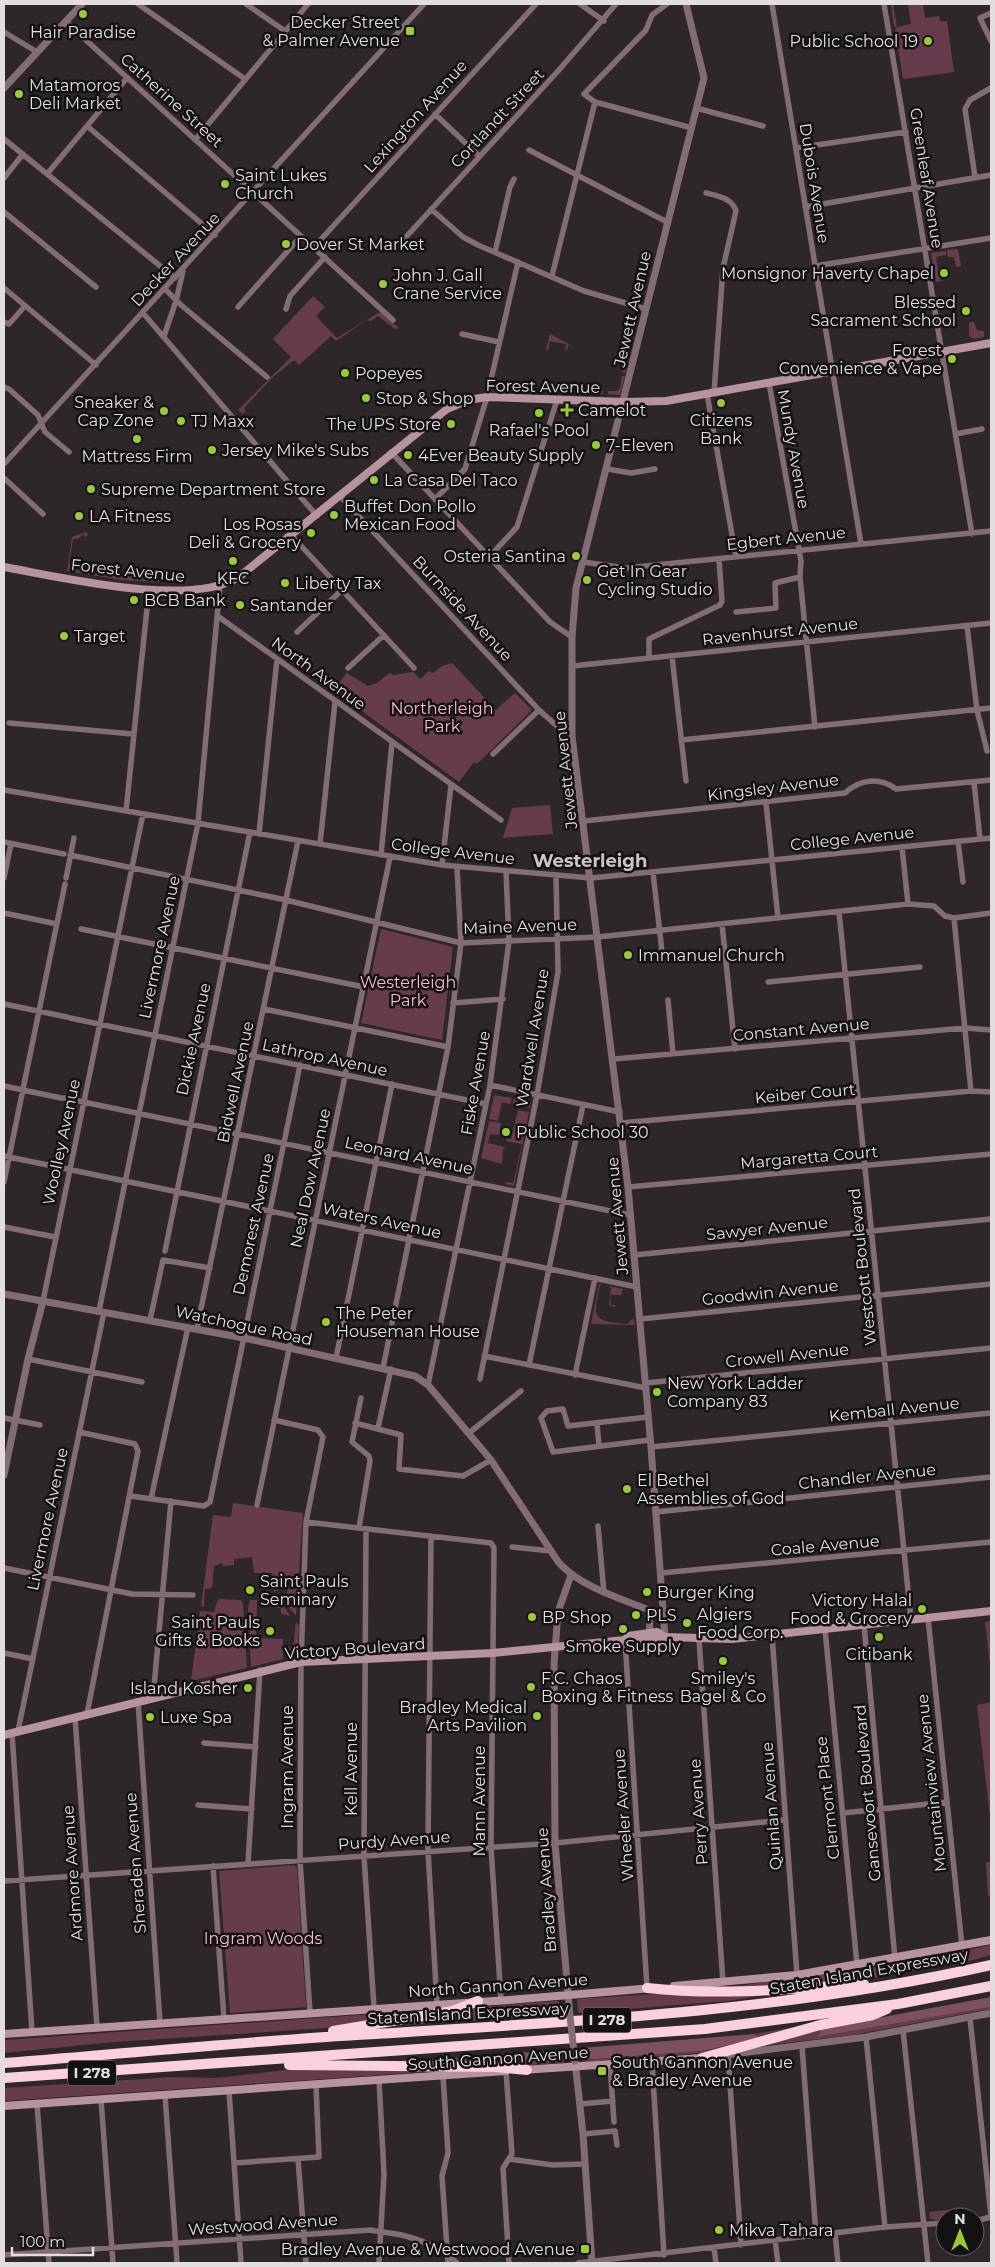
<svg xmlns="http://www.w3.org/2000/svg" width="995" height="2267" font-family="Montserrat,sans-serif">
<rect width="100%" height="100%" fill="#2e272a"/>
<path fill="#663c4d" d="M908,4H923L925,18L939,16L940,22L947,21L954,72L903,79L895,30L897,27H894L891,5H893L897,27L911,24Z
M958,249L961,266L956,267L954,257H948L947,250Z
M946,251V255L936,257L940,280H946L936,282L931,253Z
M313,296L325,307L316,316L337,338L380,312L399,328L395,329L378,316L371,321L367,320L336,341L331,336L299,365L294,360L272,378L244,408L246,411L243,414L238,410L291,357L273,339Z
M969,322H974L977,330L984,331V337L974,339L969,336Z
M550,334L569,344L567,350H565L566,344L550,341L548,350H546Z
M623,366L627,367L625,373L622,372V376H625L620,395L608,394V391H617L620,388Z
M572,390L603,391V394L572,393Z
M86,532L88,534L86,537L83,534L78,539H73L69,564L72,565V569L87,572V574L88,572L160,580V582L122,580L67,571L72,537Z
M452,663L496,710L515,693L532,710L477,764L474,762L459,782L333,690L347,673L368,686L377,683L389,673L394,675L413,672L420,679L429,671L433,673L442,666Z
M550,805L553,834L503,838L512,808Z
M381,929L453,947L442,1040L361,1023Z
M494,1095L512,1098L510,1104L502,1102L498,1121L489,1119Z
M514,1098L531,1102L530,1108L513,1104Z
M518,1110L529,1112L514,1186L505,1184L506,1182L513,1183L522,1144L506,1141L507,1139H511Z
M489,1121L501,1123L499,1135L490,1134L488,1143L505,1147L503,1149L502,1164L481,1158Z
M599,1284L604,1285H600C593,1319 592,1321 627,1324L634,1318L635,1325L591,1324Z
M608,1286L623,1289L621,1295H610L611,1305H616L614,1307L609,1305L611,1288Z
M233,1503L303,1513L296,1616L281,1599L287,1594L288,1586L296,1588V1581H287L285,1576L287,1585L274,1592L272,1573H254L252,1557L234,1559V1565L223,1566L222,1563L214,1566L212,1588L205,1589L204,1607L201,1606L213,1515L231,1517Z
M272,1598L284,1606L290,1616L281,1614V1608H275Z
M218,1599L241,1600L243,1603L247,1668L191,1681L200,1611L214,1612Z
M250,1600H257L256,1638L283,1639V1659L251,1667L248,1608Z
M991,1621V1673L985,1622Z
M296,1622L299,1626L297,1656L287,1658V1648L293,1647Z
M991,1702V1825L977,1705Z
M986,1862H991V1896H988Z
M294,1865L297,1868L306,2007L230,2013L219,1871Z
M991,1945V1955L973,1960L830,1986L729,1987L893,1965Z
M778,1993L728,2001L578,2013L577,1999L655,1994Z
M557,2001L559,2002L560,2015L402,2025V2023L480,2007Z
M991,2007V2009L852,2035L760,2046L822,2029L819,2037Z
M402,2012V2016L342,2027L114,2042L4,2053V2040Z
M808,2025V2027L702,2053L582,2062V2060L701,2051L758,2039L754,2034Z
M487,2055L476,2060L481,2063L564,2062L531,2065L398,2064L399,2061L438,2058V2063H449V2058Z
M286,2070L438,2071L4,2101V2088L173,2077L216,2078Z
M957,2209L958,2217H945V2221L930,2219L929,2212Z"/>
<path fill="#7d4f60" d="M991,1997V2007L818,2037L822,2029L829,2027Z
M754,2034L758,2037V2039L701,2051L582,2060L581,2048Z
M563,2050L564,2062L472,2063L487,2055Z"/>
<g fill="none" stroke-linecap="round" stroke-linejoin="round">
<path stroke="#836d75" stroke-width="5.5" d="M138,4L245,79
M246,4L285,31
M580,4L604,21
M667,4L652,15L646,30L584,94L595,102L692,128
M772,4L861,544
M884,4L972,534
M991,13L980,18L991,41
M65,21L393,320
M4,32L37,52
M696,108L763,126
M435,114L479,156
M87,126L215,235
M4,139L175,278
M195,140L308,4
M796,148L906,132
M529,150L667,222
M47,174L127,78
M975,177L965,109L970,100L991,88
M4,178L23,154
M706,193C718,196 732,198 736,211L723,268L714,393
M805,207L991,175
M431,209L463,237L478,245L584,291L646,309
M4,212L96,287
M314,247L536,4
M395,249L558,71L616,4
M495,252L510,187L514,179
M815,266L991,238
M552,276L595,102
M4,288L96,365
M165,289L181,305L267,377
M238,307L301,236
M286,309L290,296L325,257
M143,313L317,516
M4,322L9,324L25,306
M462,334L499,342
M164,336L176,301L183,271
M769,383L801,561L800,577L815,727
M4,387L9,389L38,415L45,432L69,452
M707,394L736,557
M956,434L982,429
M391,452L550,622L572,637
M4,464L424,4
M607,469L631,473L655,469
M4,478L43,514
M340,496L539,710L558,727L571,726
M435,499L465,469L487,397L518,262
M292,536L414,668
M489,557L517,527L557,400
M583,562L626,568L991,531
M736,612L776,608L775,583L800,577
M219,617L501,820
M967,626L977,710L987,751
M297,632L342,590
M672,656L686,781
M649,658V639L720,605L722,601L719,559
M572,666L991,623
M348,668L384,635
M9,723L133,734
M681,740L991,708
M493,754L539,710
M974,782L980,839
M4,790L442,865L591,878L991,838
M766,803L778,918
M126,811L149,589
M584,821L845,793C860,779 879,777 896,789L991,780
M259,834L277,659
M958,841L963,882
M4,842L64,854
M320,844L335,702
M902,847L908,904
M70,855L286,900L461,943L598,937L908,904L934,906L945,916L954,918L991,913
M381,855L392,743
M442,865L451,785
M653,873L663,960
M4,878L11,844
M66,878L74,838
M839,912L911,1620
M4,913L57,924
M954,918L971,1091
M722,924L735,1049
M81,929L364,987
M768,982L920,967
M668,1000L673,1054
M453,1003L503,999
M4,1004L67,1017
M264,1009L448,1047
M70,1018L486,1104
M614,1059L965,1028L991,1030
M490,1085L620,1112
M4,1086L61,1098
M64,1098L630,1215
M621,1123L971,1091L991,1092
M4,1156L637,1287
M4,1182L65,884
M628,1187L991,1154
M4,1227L55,1237
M165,1251L250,832
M634,1255L991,1219
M43,1301L143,814
M99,1311L198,823L220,585
M640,1319L991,1284
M150,1320L163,1260L210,1268
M197,1328L298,841
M484,1356L646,1388
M336,1358L392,1084
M28,1359L142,1382
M529,1365L583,1105
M383,1368L448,1047L461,943L457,868
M575,1375L595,1278
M480,1379L537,1095L558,972L556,876
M646,1383L991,1348
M428,1385L490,1085L509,941L506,872
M648,1417L568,1426L563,1409L547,1411L541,1418L553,1452L650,1440
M4,1418L40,1425
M274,1420L318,1430L323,1437L306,1522L301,1662L300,1860L310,2013
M355,1423L401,1435L399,1469L463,1476L491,1460
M597,1423L599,1446
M378,1428L391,1369
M79,1432L135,1444L138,1451L87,1714
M469,1433L521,1391
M651,1447L991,1413
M130,1496L204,1506L210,1502L300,1065
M151,1499L188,1327
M257,1505L390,857
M656,1512L991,1477
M306,1522L491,1543L494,1548L491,1847L501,2000
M598,1526L604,1593
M359,1528L370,1461L369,1456L352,1442L361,1398
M366,1529L364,1856L374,2008
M431,1536L428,1851L437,2004
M512,1547L551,1551
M4,1568L132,1594L193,1595
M661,1573L991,1542
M928,1618L962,1946
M864,1625L895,1959
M825,1629L857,1965
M772,1635L797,1975
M699,1639L723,1983
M625,1640L647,1988
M4,1653L33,1659
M153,1698L171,1501
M138,1701L160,2023
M75,1717L97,2027
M18,1731L104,1312
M12,1733L32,2032
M204,1743L256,1747
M198,1805L252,1809
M843,1813L947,1802
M248,1863L260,1670
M213,1866L224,2019
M4,1881L555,1843L785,1820
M970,2018L991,2216
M903,2030L928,2263
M866,2037L885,2227
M802,2046L816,2235
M728,2055L741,2245
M652,2062L664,2255
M610,2064L614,2122
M506,2071L512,2154L503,2168L509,2263
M443,2076L448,2153L442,2176L448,2263
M379,2080L384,2174L379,2263
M229,2091L241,2263
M165,2095L177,2263
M101,2099L113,2263
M37,2104L49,2263
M580,2104L613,2101
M583,2134L615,2131L617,2145
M298,2159L306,2263
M509,2159L553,2165L585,2164
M234,2163L319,2157L316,2085
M975,2221L991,2217
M835,2233L838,2263
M775,2240L778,2263
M714,2248L716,2263
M4,2255L371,2230C383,2233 398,2233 409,2237C426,2242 445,2251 457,2263
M578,2263L885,2227L945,2223"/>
<path stroke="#836d75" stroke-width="7" d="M4,88L82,4
M4,1294L244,1338L415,1376L428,1385L491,1460L559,1563C583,1588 617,1597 649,1610L650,1633
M4,1475L28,1359L43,1301
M665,1637L651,1447L628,1187L572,736V637L576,588L704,78L686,4
M570,2016L555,1843L554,1664L558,1612L571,1575
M725,2055L866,2037L991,2013
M575,2061L583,2134L592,2263"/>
<path stroke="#b6939f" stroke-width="8" d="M4,567C61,577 192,609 240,576L447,409L468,400L487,397L625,402L666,401L991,343
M625,1640L628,1636L657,1632L665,1637L732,1639L991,1611
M4,1735L301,1662L493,1653L625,1640H658L665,1637
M674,1986L797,1975L991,1940
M4,2034L509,2000L653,1988
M522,2070L702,2058
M4,2106L506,2071"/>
<path stroke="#facfde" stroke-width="10" d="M647,1988C719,1996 792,1989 864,1984
M333,2031L453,2011L478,2001
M702,2058L820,2025L873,2015L887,2009
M4,2063C122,2054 239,2042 357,2035C570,2022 782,2012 991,1965
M289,2065L495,2067L527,2070
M4,2078L705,2029L898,2004L991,1986"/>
<path stroke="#836d75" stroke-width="7" d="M570,2016L575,2061"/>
</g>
<g fill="#9acb34" stroke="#141112" stroke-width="2">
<circle cx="83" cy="14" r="5"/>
<rect x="405" y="26" width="10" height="10" rx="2.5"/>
<circle cx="928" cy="41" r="5"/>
<circle cx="19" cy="94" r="5"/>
<circle cx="225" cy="184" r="5"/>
<circle cx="286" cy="244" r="5"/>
<circle cx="944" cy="273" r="5"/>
<circle cx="383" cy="284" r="5"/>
<circle cx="966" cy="311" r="5"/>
<circle cx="952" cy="359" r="5"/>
<circle cx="345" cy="373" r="5"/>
<circle cx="366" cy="398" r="5"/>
<circle cx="721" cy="403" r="5"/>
<path d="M564.5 402.5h5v5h5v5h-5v5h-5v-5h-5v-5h5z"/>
<circle cx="164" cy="411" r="5"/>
<circle cx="539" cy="413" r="5"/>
<circle cx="181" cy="421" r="5"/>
<circle cx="451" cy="424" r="5"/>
<circle cx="137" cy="439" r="5"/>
<circle cx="596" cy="445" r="5"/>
<circle cx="212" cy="450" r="5"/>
<circle cx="408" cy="455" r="5"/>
<circle cx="374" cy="480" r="5"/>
<circle cx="91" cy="489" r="5"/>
<circle cx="334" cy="515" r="5"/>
<circle cx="79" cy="516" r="5"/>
<circle cx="311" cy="533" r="5"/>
<circle cx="576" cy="556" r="5"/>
<circle cx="233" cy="561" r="5"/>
<circle cx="587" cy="580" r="5"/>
<circle cx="285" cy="583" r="5"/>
<circle cx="134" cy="600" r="5"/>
<circle cx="240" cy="605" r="5"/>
<circle cx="64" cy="636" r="5"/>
<circle cx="628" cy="955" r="5"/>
<circle cx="506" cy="1132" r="5"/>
<circle cx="326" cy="1322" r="5"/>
<circle cx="657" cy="1392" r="5"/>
<circle cx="627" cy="1489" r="5"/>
<circle cx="250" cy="1590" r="5"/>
<circle cx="647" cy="1592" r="5"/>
<circle cx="922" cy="1609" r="5"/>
<circle cx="636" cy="1615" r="5"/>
<circle cx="532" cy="1617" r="5"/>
<circle cx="687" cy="1623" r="5"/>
<circle cx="623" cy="1629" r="5"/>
<circle cx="270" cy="1631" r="5"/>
<circle cx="879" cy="1637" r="5"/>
<circle cx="723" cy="1661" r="5"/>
<circle cx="531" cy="1687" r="5"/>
<circle cx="248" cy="1688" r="5"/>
<circle cx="537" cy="1716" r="5"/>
<circle cx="150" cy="1717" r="5"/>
<rect x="597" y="2066" width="10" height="10" rx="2.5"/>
<circle cx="719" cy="2230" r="5"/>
<rect x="580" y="2244" width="10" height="10" rx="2.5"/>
</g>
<g text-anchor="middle" stroke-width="5" stroke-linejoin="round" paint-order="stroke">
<g fill="#141112" stroke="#a4a0a2" stroke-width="1">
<rect x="583" y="2007.5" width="48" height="25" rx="4"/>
<rect x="68" y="2060.5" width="48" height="25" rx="4"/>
</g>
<g font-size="15" font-weight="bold" fill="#e2dddf">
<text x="607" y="2025">I 278</text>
<text x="92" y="2078">I 278</text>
</g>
<g font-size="16" fill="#e2dddf" stroke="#141112" text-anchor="start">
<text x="400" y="28" text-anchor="end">Decker Street<tspan x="400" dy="18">&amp; Palmer Avenue</tspan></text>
<text x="83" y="38" text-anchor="middle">Hair Paradise</text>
<text x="918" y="47" text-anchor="end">Public School 19</text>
<text x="29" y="91">Matamoros<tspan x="29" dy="18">Deli Market</tspan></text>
<text x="235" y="181">Saint Lukes<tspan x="235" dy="18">Church</tspan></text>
<text x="296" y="250">Dover St Market</text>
<text x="934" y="279" text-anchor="end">Monsignor Haverty Chapel</text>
<text x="393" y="281">John J. Gall<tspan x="393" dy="18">Crane Service</tspan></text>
<text x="956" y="308" text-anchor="end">Blessed<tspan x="956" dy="18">Sacrament School</tspan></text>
<text x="942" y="356" text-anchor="end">Forest<tspan x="942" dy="18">Convenience &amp; Vape</tspan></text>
<text x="355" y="379">Popeyes</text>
<text x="376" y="404">Stop &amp; Shop</text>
<text x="154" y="408" text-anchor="end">Sneaker &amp;<tspan x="154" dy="18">Cap Zone</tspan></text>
<text x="578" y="416">Camelot</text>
<text x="721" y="426" text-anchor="middle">Citizens<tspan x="721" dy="18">Bank</tspan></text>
<text x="191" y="427">TJ Maxx</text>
<text x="441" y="430" text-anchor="end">The UPS Store</text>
<text x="539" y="436" text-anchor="middle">Rafael's Pool</text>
<text x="606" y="451">7-Eleven</text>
<text x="222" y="456">Jersey Mike's Subs</text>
<text x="418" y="461">4Ever Beauty Supply</text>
<text x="137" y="462" text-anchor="middle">Mattress Firm</text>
<text x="384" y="486">La Casa Del Taco</text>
<text x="101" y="495">Supreme Department Store</text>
<text x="344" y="512">Buffet Don Pollo<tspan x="344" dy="18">Mexican Food</tspan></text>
<text x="89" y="522">LA Fitness</text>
<text x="301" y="530" text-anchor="end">Los Rosas<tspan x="301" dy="18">Deli &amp; Grocery</tspan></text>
<text x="566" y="562" text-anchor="end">Osteria Santina</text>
<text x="597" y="577">Get In Gear<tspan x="597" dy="18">Cycling Studio</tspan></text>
<text x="233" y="584" text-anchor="middle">KFC</text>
<text x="295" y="589">Liberty Tax</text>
<text x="144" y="606">BCB Bank</text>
<text x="250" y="611">Santander</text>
<text x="74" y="642">Target</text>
<text x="638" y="961">Immanuel Church</text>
<text x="516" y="1138">Public School 30</text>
<text x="336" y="1319">The Peter<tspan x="336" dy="18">Houseman House</tspan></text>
<text x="667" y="1389">New York Ladder<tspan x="667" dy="18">Company 83</tspan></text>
<text x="637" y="1486">El Bethel<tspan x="637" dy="18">Assemblies of God</tspan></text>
<text x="260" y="1587">Saint Pauls<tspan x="260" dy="18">Seminary</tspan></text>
<text x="657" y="1598">Burger King</text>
<text x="912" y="1606" text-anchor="end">Victory Halal<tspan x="912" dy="18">Food &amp; Grocery</tspan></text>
<text x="697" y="1620">Algiers<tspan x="697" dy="18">Food Corp.</tspan></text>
<text x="646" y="1621">PLS</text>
<text x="542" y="1623">BP Shop</text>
<text x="260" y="1628" text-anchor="end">Saint Pauls<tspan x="260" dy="18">Gifts &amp; Books</tspan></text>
<text x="623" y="1652" text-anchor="middle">Smoke Supply</text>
<text x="879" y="1660" text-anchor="middle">Citibank</text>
<text x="541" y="1684">F.C. Chaos<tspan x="541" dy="18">Boxing &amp; Fitness</tspan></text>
<text x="723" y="1684" text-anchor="middle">Smiley's<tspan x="723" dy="18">Bagel &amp; Co</tspan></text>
<text x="238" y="1694" text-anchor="end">Island Kosher</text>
<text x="527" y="1713" text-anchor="end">Bradley Medical<tspan x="527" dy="18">Arts Pavilion</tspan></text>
<text x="160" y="1723">Luxe Spa</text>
<text x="612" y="2068">South Gannon Avenue<tspan x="612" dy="18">&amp; Bradley Avenue</tspan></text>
<text x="729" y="2236">Mikva Tahara</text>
<text x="575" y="2255" text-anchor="end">Bradley Avenue &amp; Westwood Avenue</text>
</g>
<g font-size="16" fill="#e2dddf" stroke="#141112">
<text transform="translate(172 100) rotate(42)" y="6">Catherine Street</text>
<text transform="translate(415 116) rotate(-48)" y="6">Lexington Avenue</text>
<text transform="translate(497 118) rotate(-47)" y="6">Cortlandt Street</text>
<text transform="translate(927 178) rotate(81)" y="6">Greenleaf Avenue</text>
<text transform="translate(815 183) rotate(81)" y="6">Dubois Avenue</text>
<text transform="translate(175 259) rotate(-47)" y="6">Decker Avenue</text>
<text transform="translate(632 309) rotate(-77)" y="6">Jewett Avenue</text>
<text transform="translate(543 386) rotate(1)" y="6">Forest Avenue</text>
<text transform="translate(794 449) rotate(80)" y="6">Mundy Avenue</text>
<text transform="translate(786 538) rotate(-6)" y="6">Egbert Avenue</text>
<text transform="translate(128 570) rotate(6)" y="6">Forest Avenue</text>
<text transform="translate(463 608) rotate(47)" y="6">Burnside Avenue</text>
<text transform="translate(780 631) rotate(-6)" y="6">Ravenhurst Avenue</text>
<text transform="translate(319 673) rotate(36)" y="6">North Avenue</text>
<text transform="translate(565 770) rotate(-96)" y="6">Jewett Avenue</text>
<text transform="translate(773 787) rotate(-7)" y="6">Kingsley Avenue</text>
<text transform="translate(852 838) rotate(-6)" y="6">College Avenue</text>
<text transform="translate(453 851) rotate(7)" y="6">College Avenue</text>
<text transform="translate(520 926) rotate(-2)" y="6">Maine Avenue</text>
<text transform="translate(159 947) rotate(-78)" y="6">Livermore Avenue</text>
<text transform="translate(801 1029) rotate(-5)" y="6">Constant Avenue</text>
<text transform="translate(532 1038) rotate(-81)" y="6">Wardwell Avenue</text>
<text transform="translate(193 1039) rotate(-78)" y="6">Dickie Avenue</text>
<text transform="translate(325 1057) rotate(12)" y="6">Lathrop Avenue</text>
<text transform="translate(235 1082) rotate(-78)" y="6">Bidwell Avenue</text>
<text transform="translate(475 1083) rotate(-80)" y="6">Fiske Avenue</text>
<text transform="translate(805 1093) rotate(-5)" y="6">Keiber Court</text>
<text transform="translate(61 1142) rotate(-78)" y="6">Woolley Avenue</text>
<text transform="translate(409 1155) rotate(12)" y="6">Leonard Avenue</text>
<text transform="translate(809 1157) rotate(-5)" y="6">Margaretta Court</text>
<text transform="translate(310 1178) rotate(-78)" y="6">Neal Dow Avenue</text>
<text transform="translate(617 1216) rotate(-95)" y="6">Jewett Avenue</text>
<text transform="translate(382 1220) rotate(12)" y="6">Waters Avenue</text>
<text transform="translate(253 1224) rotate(-78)" y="6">Demorest Avenue</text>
<text transform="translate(767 1228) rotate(-6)" y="6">Sawyer Avenue</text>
<text transform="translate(862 1267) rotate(-96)" y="6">Westcott Boulevard</text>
<text transform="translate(770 1292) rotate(-6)" y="6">Goodwin Avenue</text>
<text transform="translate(244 1325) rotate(12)" y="6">Watchogue Road</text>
<text transform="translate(787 1355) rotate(-6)" y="6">Crowell Avenue</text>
<text transform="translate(894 1409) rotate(-6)" y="6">Kemball Avenue</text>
<text transform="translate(867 1476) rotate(-6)" y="6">Chandler Avenue</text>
<text transform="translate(47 1519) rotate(-78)" y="6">Livermore Avenue</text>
<text transform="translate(825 1545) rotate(-5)" y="6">Coale Avenue</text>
<text transform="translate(355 1648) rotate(-4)" y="6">Victory Boulevard</text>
<text transform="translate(287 1767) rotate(-90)" y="6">Ingram Avenue</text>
<text transform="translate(351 1769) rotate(-90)" y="6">Kell Avenue</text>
<text transform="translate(931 1783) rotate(-96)" y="6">Mountainview Avenue</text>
<text transform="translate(867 1793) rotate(-95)" y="6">Gansevoort Boulevard</text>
<text transform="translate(827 1798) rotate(-96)" y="6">Clermont Place</text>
<text transform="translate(479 1801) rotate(-90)" y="6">Mann Avenue</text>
<text transform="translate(771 1806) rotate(-94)" y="6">Quinlan Avenue</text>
<text transform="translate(698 1812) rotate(-94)" y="6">Perry Avenue</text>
<text transform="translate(623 1815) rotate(-94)" y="6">Wheeler Avenue</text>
<text transform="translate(394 1840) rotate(-4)" y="6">Purdy Avenue</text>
<text transform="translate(135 1863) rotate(-94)" y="6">Sheraden Avenue</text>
<text transform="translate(72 1873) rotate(-94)" y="6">Ardmore Avenue</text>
<text transform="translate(546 1890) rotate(-94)" y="6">Bradley Avenue</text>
<text transform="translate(869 1971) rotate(-10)" y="6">Staten Island Expressway</text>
<text transform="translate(498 1985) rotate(-4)" y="6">North Gannon Avenue</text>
<text transform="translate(468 2013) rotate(-3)" y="6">Staten Island Expressway</text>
<text transform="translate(498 2058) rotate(-4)" y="6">South Gannon Avenue</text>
<text transform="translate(263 2224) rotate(-4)" y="6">Westwood Avenue</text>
</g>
<g font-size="16" fill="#f8bad1" stroke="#141112">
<text x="442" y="714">Northerleigh<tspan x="442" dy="18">Park</tspan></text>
<text x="408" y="988">Westerleigh<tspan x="408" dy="18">Park</tspan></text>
<text x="263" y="1944">Ingram Woods</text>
</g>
<g font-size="18" font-weight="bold" fill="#ccc3c6" stroke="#141112">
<text x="590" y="867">Westerleigh</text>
</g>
</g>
<rect width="995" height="2267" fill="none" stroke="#e2dddf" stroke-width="10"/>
<g transform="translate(960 2232)"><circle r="24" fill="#141112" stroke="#666364"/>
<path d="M0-4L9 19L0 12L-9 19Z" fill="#9acb34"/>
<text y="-8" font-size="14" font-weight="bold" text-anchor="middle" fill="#e2dddf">N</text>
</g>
<path d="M12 2247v8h81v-8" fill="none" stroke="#e2dddf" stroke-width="2.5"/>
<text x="20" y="2247" font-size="15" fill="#e2dddf" stroke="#141112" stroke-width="4" paint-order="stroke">100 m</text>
</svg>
